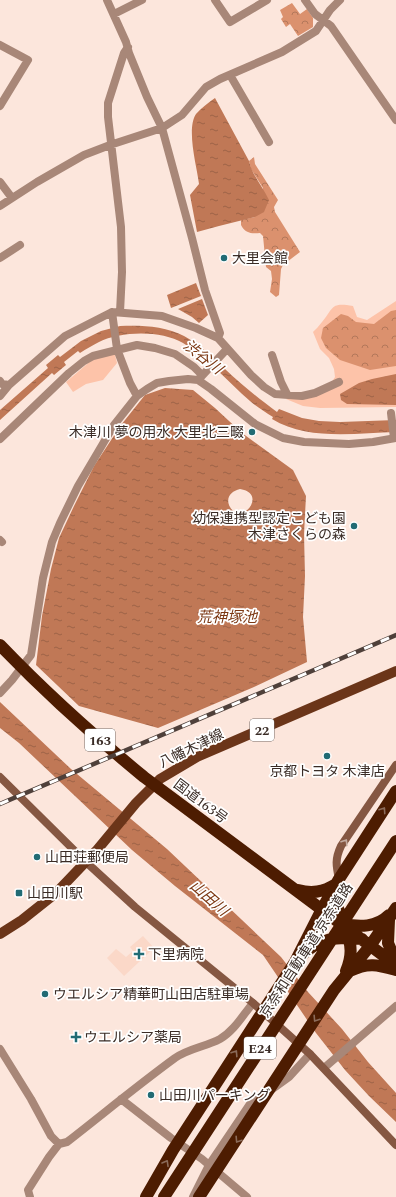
<svg xmlns="http://www.w3.org/2000/svg" width="396" height="1197" font-family="Spectral,'Noto Sans JP',serif">
<defs>
<pattern id="forest-crowns" width="20" height="18" patternUnits="userSpaceOnUse"><rect width="20" height="18" fill="#db916e"/><path d="M2 6a3 3 0 1 1 6 0M12 15a3 3 0 1 1 6 0" fill="none" stroke="#b3775a"/></pattern>
<pattern id="water-ripples" width="26" height="14" patternUnits="userSpaceOnUse"><rect width="26" height="14" fill="#c07856"/><path d="M2 4q2-2 4 0t4 0M15 11q2-2 4 0t4 0" fill="none" stroke="#9d6347"/></pattern>
</defs>
<rect width="100%" height="100%" fill="#fce6dc"/>
<path fill="#fbd8c8" d="M143,936L154,948L124,976L107,958L116,949L126,957L133,951L130,947Z"/>
<path fill="#fdc3a9" d="M396,301V407L320,408L303,406L286,399L295,394L326,391L335,377L334,369L329,358L320,349L313,332C316,329 319,326 322,322C334,308 330,302 353,306L357,317L367,320Z
M114,351L117,363L103,380L86,384L73,392L66,382L93,359Z"/>
<path fill="url(#forest-crowns)" d="M292,3L300,14L307,9L313,18V27L298,36L290,24L286,27L281,19L283,17L280,10Z
M254,157L255,164L278,200L274,207L275,212L300,252L283,265L281,269L279,295L276,297L270,292L272,279L271,271L266,267L263,236L260,233C251,234 245,233 241,225V220L255,217L263,188L251,169L249,161Z
M396,310V366L370,370L340,360L326,348L321,338L323,328L341,314L348,316L356,322L374,324L391,311Z"/>
<path fill="url(#water-ripples)" fill-rule="evenodd" d="M215,98L249,161C252,175 263,187 269,200L264,212L255,217L219,226L197,232L190,195L199,184C197,167 186,129 196,114C201,108 208,103 215,98Z
M196,283L201,296L171,308L167,295Z
M202,299L208,315L199,323L192,317L178,309Z
M120,326C141,325 165,326 184,336C199,344 212,357 225,369C242,385 258,398 277,412L279,409L302,418L319,421L340,422L396,420V432C356,433 308,441 272,419L273,417C265,412 257,407 250,401C228,382 208,358 183,343C161,330 121,331 99,342C93,345 86,349 80,353L78,351L64,362L66,365L54,375L52,373L0,420V410L48,368L46,365L58,355L60,357L81,341L101,331Z
M396,374V405L347,404L341,400L340,394L359,383L372,379Z
M165,388L193,390L215,408L242,433L293,470L306,496L304,534L305,576L303,617L307,662L254,687L158,728L79,706L36,665L42,616L51,569L59,538L74,506L94,466L121,425L145,395ZM240,489C268,493 242,527 230,507C225,498 231,491 240,489Z
M0,702L71,769L167,849L281,957L308,992L342,1029L368,1062L396,1093V1122L369,1096L345,1070L316,1033L263,955L175,886L132,850L19,743L0,728Z"/>
<g fill="none" stroke-linecap="round" stroke-linejoin="round">
<path stroke="#a88778" stroke-width="8" d="M107,0L126,42L129,53L147,97L162,128L192,238L205,290L220,333L218,338
M215,0L230,22L267,0
M305,0L315,14L331,26L396,120
M114,14L142,0
M0,45L28,60L0,106
M230,75L269,142
M0,182L12,198
M0,206L37,182L84,155L110,145L162,128L182,115L206,87L220,79L282,52L316,31L330,10L340,0
M0,258L20,245
M112,312L117,349L130,383L137,396
M120,312L122,272L121,227L108,117V103L124,53L128,47
M272,355L281,382L287,394
M199,379L227,349
M0,381L2,384L9,385L65,336L112,312L162,316L196,328L218,338L251,375L264,387L275,394L302,396L315,393L339,382
M0,396L9,385
M391,413L394,438
M0,439L69,373L84,361L93,356L137,345L155,348L175,354L194,367L202,375
M0,540L2,542
M0,693L12,680L31,655L43,578L52,542L60,523L78,486L114,425L137,396L147,389L157,383L169,381L188,379L198,380L211,389L255,424L283,438L304,442L349,444L373,442L396,438
M0,1049L31,1099L51,1136L59,1144
M324,1068L396,1006
M271,1090L289,1077L310,1054
M121,1099L171,1138L202,1159L247,1197
M30,1197L28,1190L49,1157L59,1144L67,1142C103,1114 138,1085 175,1058C190,1048 205,1047 220,1039C234,1031 243,1015 253,1003
M193,1197L209,1165L250,1104L261,1097"/>
<path stroke="#855742" stroke-width="8" d="M0,777L86,862L135,907L253,1003L310,1054L396,1145
M339,879C336,865 335,859 341,846L396,765"/>
<path stroke="#6b3519" stroke-width="10" d="M0,934L22,920L56,893L97,850L136,803L160,779L197,757L396,671"/>
<path stroke="#4d1c01" stroke-width="12" d="M0,645C45,692 94,736 144,777L396,965
M336,886C333,901 338,913 347,925
M298,890C312,894 323,892 336,884
M389,920L388,943L396,962
M343,923C359,928 377,927 389,915
M345,931C353,944 352,957 346,971
M300,957C319,938 336,936 362,939
M350,971C368,962 378,965 396,970
M146,1197L173,1150L295,962L322,909L339,879L396,791
M164,1197L396,841
M199,1197L334,990L370,946L396,908"/>
<defs>
<path id="rail" d="M0,804L396,635"/>
</defs>
<use href="#rail" stroke="#4f403a" stroke-width="4.5"/>
<use href="#rail" stroke="#fff" stroke-width="3" stroke-dasharray="9" stroke-linecap="butt"/>
</g>
<defs><path id="oneway-chevron" d="M-2-3.5L2.5 0L-2 3.5" fill="none" stroke-width="1.6" stroke-linecap="round" stroke-linejoin="round"/></defs>
<g stroke="#8b6b5a">
<use href="#oneway-chevron" transform="translate(383 810) rotate(-56)"/>
<use href="#oneway-chevron" transform="translate(316 1019) rotate(123)"/>
<use href="#oneway-chevron" transform="translate(235 1053) rotate(-57)"/>
<use href="#oneway-chevron" transform="translate(238 1140) rotate(123)"/>
<use href="#oneway-chevron" transform="translate(166 1163) rotate(-60)"/>
</g>
<use stroke="#c2aba0" href="#oneway-chevron" transform="translate(345 842) rotate(-57)"/>
<g fill="#216b74" stroke="#fff" stroke-width="1.5">
<circle cx="224" cy="258" r="4"/>
<circle cx="252" cy="432" r="4"/>
<circle cx="354" cy="526" r="4"/>
<circle cx="327" cy="756" r="4"/>
<circle cx="37" cy="857" r="4"/>
<rect x="15" y="889" width="8" height="8" rx="2"/>
<path d="M137 948h4v4h4v4h-4v4h-4v-4h-4v-4h4z"/>
<circle cx="45" cy="994" r="4"/>
<path d="M74 1031h4v4h4v4h-4v4h-4v-4h-4v-4h4z"/>
<circle cx="151" cy="1095" r="4"/>
</g>
<g text-anchor="middle" stroke-width="3.5" stroke-linejoin="round" paint-order="stroke">
<g fill="#fff" stroke="#756b67" stroke-width="1">
<rect x="250" y="719" width="24" height="22" rx="3"/>
<rect x="85" y="729" width="30" height="22" rx="3"/>
<rect x="244" y="1037" width="32" height="22" rx="3"/>
</g>
<g font-size="13" font-weight="bold" fill="#3a2c26">
<text x="262" y="735">22</text>
<text x="100" y="745">163</text>
<text x="260" y="1053">E24</text>
</g>
<g font-size="14" fill="#3a2c26" stroke="#fff" text-anchor="start">
<text x="232" y="263">大里会館</text>
<text x="244" y="437" text-anchor="end">木津川 夢の用水 大里北三畷</text>
<text x="346" y="523" text-anchor="end">幼保連携型認定こども園<tspan x="346" dy="16">木津さくらの森</tspan></text>
<text x="327" y="776" text-anchor="middle">京都トヨタ 木津店</text>
<text x="45" y="862">山田荘郵便局</text>
<text x="27" y="898">山田川駅</text>
<text x="148" y="959">下里病院</text>
<text x="53" y="999">ウエルシア精華町山田店駐車場</text>
<text x="84" y="1042">ウエルシア薬局</text>
<text x="159" y="1100">山田川パーキング</text>
</g>
<g font-size="14" fill="#3a2c26" stroke="#fff">
<text transform="translate(191 748) rotate(-26)" y="5">八幡木津線</text>
<text transform="translate(201 801) rotate(37)" y="5">国道163号</text>
<text transform="translate(306 950) rotate(-57)" y="5">京奈和自動車道;京奈道路</text>
</g>
<g font-size="15" font-style="italic" fill="#7c3813" stroke="#fff">
<text transform="translate(203 357) rotate(38)" y="5">渋谷川</text>
<text x="227" y="622">荒神塚池</text>
<text transform="translate(209 898) rotate(41)" y="5">山田川</text>
</g>
</g>
</svg>
